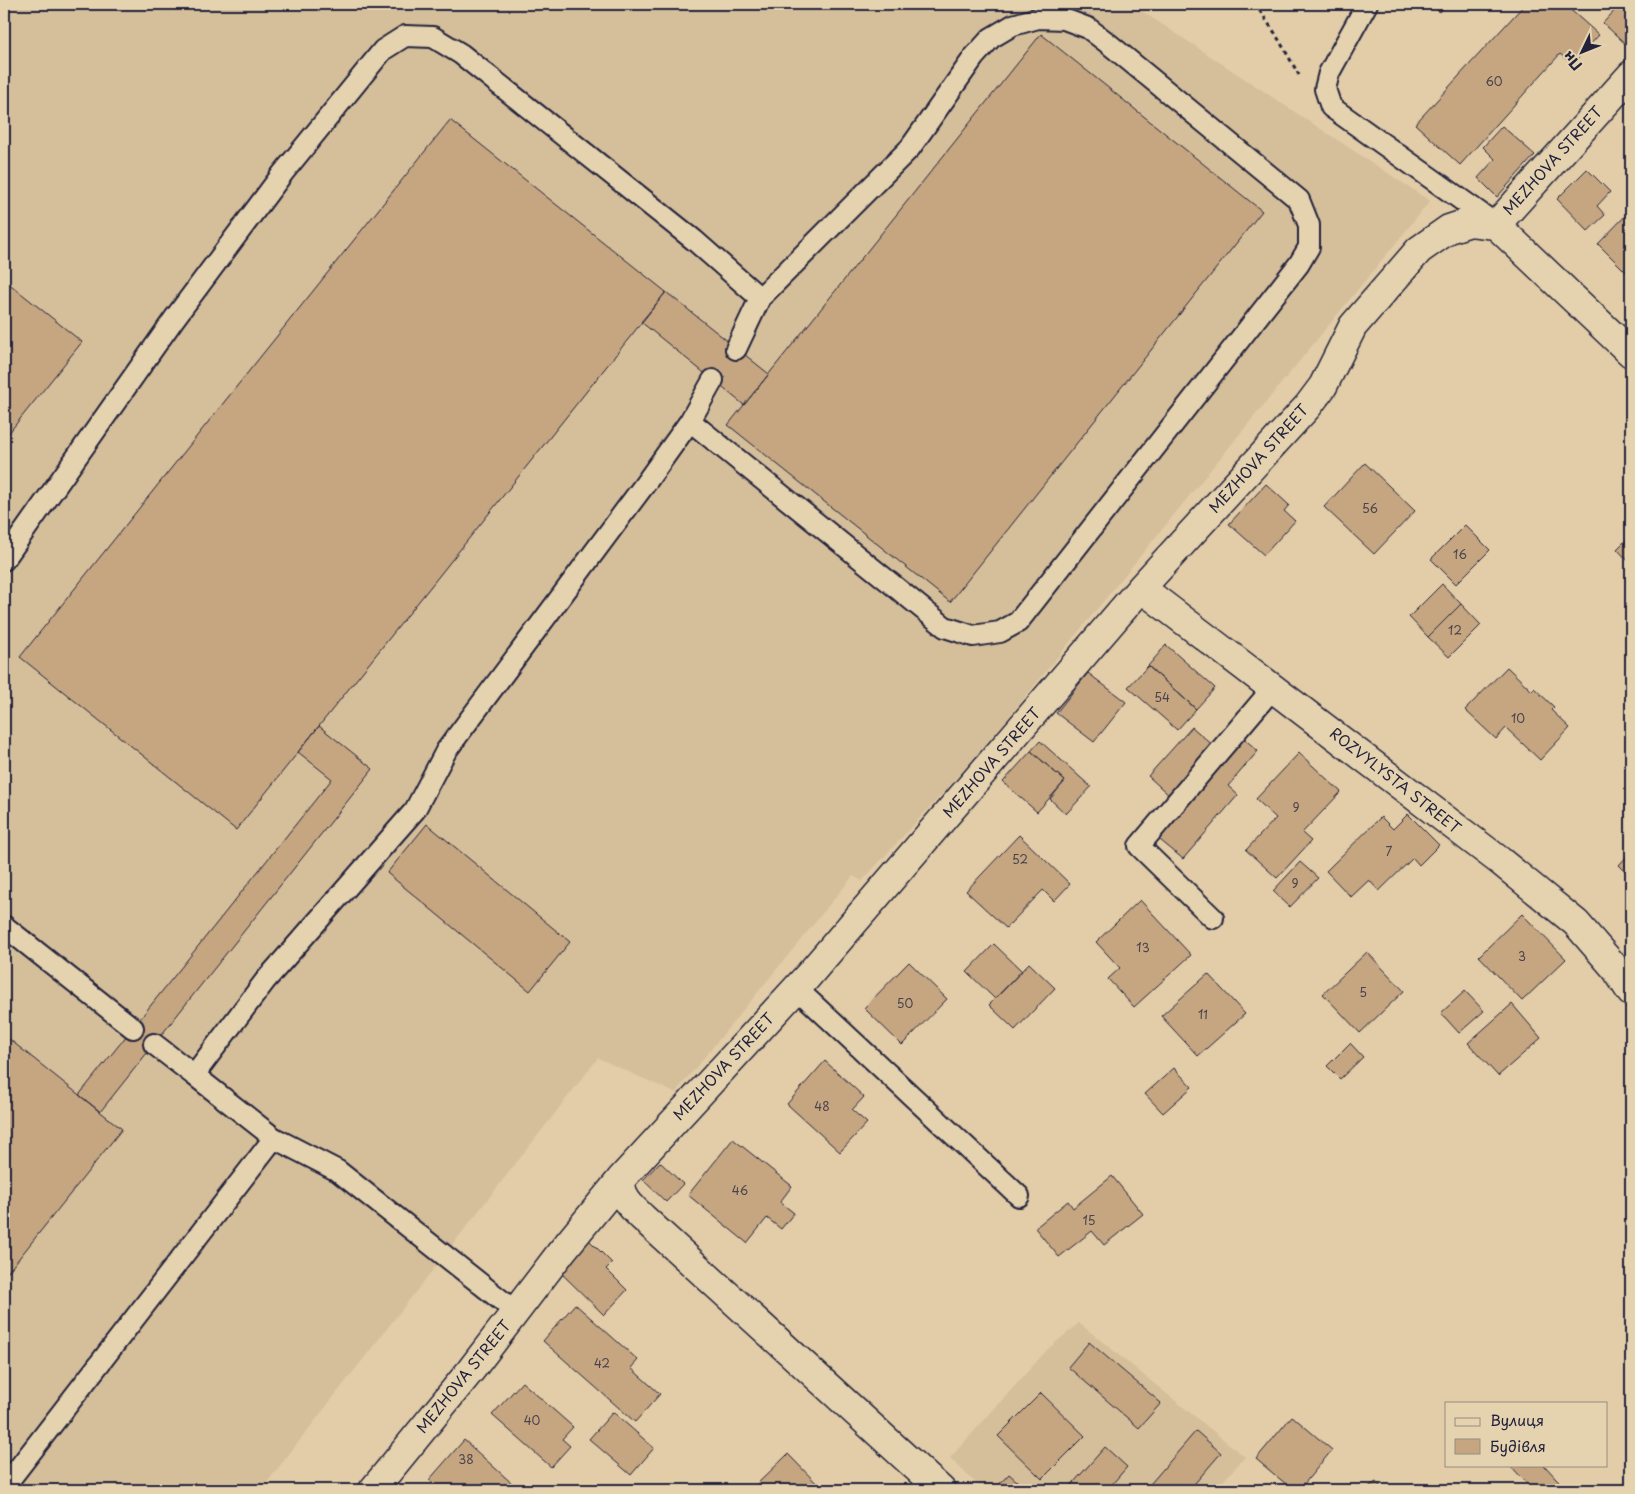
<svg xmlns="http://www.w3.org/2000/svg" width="1635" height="1494" font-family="'Playpen Sans',sans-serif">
<rect width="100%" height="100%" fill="#e2cda8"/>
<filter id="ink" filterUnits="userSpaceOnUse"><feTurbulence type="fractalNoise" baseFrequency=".02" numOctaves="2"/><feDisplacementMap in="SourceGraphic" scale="10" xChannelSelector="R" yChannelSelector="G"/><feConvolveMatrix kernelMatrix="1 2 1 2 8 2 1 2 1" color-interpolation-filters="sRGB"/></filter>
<g filter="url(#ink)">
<path fill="#d5be9a" d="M4,4H1131L1430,201L977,756L862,881L853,876L675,1093L598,1058L261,1490H4Z
M1079,1323L1245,1457L1215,1490H983L950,1458L1048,1349Z"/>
<path fill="#c5a681" stroke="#22223b" d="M1428,4H1446L1440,12Z
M1525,4H1564L1599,35L1572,64L1560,54L1460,165L1415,124Z
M1619,6L1631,17V49L1603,23Z
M1041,34L1262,211L950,602L728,425Z
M450,120L666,292L236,830L20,657Z
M1502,126L1535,155L1497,197L1478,178L1495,159L1483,147Z
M1587,169L1610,192L1597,206L1605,215L1588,231L1557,199Z
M1631,210V277L1598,244Z
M7,282L82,342L4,439V287Z
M666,292L769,374L744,405L641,322Z
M1365,463L1415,511L1374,554L1324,507Z
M1266,484L1289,505L1284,511L1295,521L1264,555L1229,524Z
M1465,525L1490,550L1456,584L1431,559Z
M1631,535V564L1617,549Z
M1442,584L1461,604L1428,637L1409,617Z
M1461,604L1481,625L1449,657L1428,637Z
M1166,645L1215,688L1196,709L1148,666Z
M1148,666L1196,709L1177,730L1128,687Z
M1507,667L1532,691L1534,688L1554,707L1551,710L1570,728L1540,760L1506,728L1496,739L1465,710Z
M1088,673L1126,702L1094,742L1056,713Z
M319,726L373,769L100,1112L79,1095L332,779L298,752Z
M1192,727L1215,747L1171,797L1148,776Z
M1240,735L1258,751L1228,786L1238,795L1183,859L1154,835Z
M1040,741L1091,787L1066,814L1050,799L1065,781L1031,751Z
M1031,751L1065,781L1037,812L1003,782Z
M1299,753L1341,792L1302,833L1311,841L1277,878L1246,850L1276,818L1256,799Z
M1408,814L1439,845L1419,865L1413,858L1379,891L1369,880L1351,897L1326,871L1381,817L1393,829Z
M427,824L570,942L530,991L387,873Z
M1019,835L1070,884L1054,901L1043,890L1006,928L966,891Z
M1631,852V877L1619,865Z
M1300,862L1318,878L1290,907L1273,891Z
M1140,900L1191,955L1134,1007L1108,979L1120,968L1096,942Z
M1522,914L1566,959L1522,1001L1479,956Z
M994,944L1022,971L995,999L967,972Z
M1367,952L1404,991L1360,1033L1323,994Z
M909,962L947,999L902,1045L864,1008Z
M1029,963L1055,988L1015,1030L989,1005Z
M1208,974L1245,1014L1198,1056L1161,1016Z
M1465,991L1484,1011L1459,1033L1441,1013Z
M1512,1004L1541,1038L1498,1076L1468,1043Z
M4,1035L122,1129L4,1277Z
M1350,1043L1363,1057L1340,1079L1327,1066Z
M825,1061L864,1097L852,1110L867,1123L840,1152L787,1104Z
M1174,1068L1192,1087L1163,1113L1145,1094Z
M733,1139L792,1186L780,1202L794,1213L781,1229L767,1218L747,1243L688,1195Z
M660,1162L683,1184L666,1202L643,1180Z
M1112,1176L1143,1214L1104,1245L1092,1231L1059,1257L1035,1228L1068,1201L1073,1208Z
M588,1239L612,1263L606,1269L627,1290L604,1315L559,1271Z
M575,1304L638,1360L631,1368L660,1394L635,1422L543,1341Z
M1089,1342L1161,1403L1139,1428L1068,1367Z
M522,1382L573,1427L562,1439L570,1446L551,1467L492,1415Z
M1041,1393L1085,1436L1042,1479L998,1436Z
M613,1412L654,1448L631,1475L589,1439Z
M1292,1416L1332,1450L1299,1490H1293L1256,1459Z
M1196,1431L1221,1453L1189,1490H1145Z
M464,1440L516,1487L513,1490H440L429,1480Z
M1105,1447L1127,1467L1107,1490H1067Z
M788,1454L823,1490H751Z
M1510,1465H1544L1567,1490H1533Z
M1009,1474L1027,1490H994Z
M1376,1482L1384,1490H1364Z"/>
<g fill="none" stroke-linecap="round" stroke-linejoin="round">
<defs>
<path id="service" d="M1367,4L1329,73L1325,89L1331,107L1494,223
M690,421L945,627L973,636L1000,632L1018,622L1299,264L1309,247V225L1299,200L1109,44L1088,28L1064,19L1038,18L1013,25L991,38L974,57L910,148L760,298L736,349
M4,560L174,319L283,173L383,50L405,36L433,37L461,54L694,240L760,298
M1213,918L1139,846L1273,688
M4,926L133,1028
M797,989L1019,1196
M154,1044L194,1075
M274,1138L194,1075L265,981L415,810L446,751L645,484L690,421L713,380
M4,1487L274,1138L338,1171L516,1312"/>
<path id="minor" d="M1496,225L1631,353
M1141,588L1500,861L1576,923L1616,969L1631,992
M621,1179C621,1199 629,1204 642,1217L941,1490
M373,1490L471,1370L562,1251L621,1179L807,977L1141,588L1308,406L1323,386L1353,326L1419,250L1449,229L1470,222L1496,225L1631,75"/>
</defs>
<use href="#service" stroke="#22223b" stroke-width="24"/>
<use href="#minor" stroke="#22223b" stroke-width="31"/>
<path stroke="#22223b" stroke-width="3" stroke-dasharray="4 4" stroke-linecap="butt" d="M1255,4L1275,33L1299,75"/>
<use href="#service" stroke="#e5d3b0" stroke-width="20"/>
<use href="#minor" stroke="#e5d3b0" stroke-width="28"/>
</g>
</g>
<g text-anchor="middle" stroke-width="4" stroke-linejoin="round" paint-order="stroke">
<g font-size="12" fill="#4b434c">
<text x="1494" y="86">60</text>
<text x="1370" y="513">56</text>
<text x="1460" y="559">16</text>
<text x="1455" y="635">12</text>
<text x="1162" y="702">54</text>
<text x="1518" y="723">10</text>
<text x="1296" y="812">9</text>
<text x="1389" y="856">7</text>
<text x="1020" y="864">52</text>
<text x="1295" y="888">9</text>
<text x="1143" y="952">13</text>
<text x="1522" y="961">3</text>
<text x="1363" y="997">5</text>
<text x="905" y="1008">50</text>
<text x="1203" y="1019">11</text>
<text x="822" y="1111">48</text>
<text x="740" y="1195">46</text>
<text x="1089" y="1225">15</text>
<text x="602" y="1368">42</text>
<text x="532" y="1425">40</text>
<text x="466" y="1464">38</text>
</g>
<g font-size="15" fill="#22223b" stroke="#e5d3b0">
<text transform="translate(1553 161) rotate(-48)" y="5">MEZHOVA STREET</text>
<text transform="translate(1259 459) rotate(-48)" y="5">MEZHOVA STREET</text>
<text transform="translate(992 763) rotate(-49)" y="5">MEZHOVA STREET</text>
<text transform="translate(1395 781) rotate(38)" y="5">ROZVYLYSTA STREET</text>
<text transform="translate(724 1067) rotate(-47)" y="5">MEZHOVA STREET</text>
<text transform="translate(464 1377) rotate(-51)" y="5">MEZHOVA STREET</text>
</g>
</g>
<rect width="1635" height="1494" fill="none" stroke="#e5d3b0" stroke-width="20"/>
<rect x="10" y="10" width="1615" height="1474" fill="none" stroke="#22223b" stroke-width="2" filter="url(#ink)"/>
<rect x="1445" y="1402" width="162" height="65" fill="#e5d3b0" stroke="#978c81"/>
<rect x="1455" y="1418" width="25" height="8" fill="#e5d3b0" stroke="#978c81"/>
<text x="1490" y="1426" font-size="15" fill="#22223b">Вулиця</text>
<rect x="1455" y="1439" width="25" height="15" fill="#c5a681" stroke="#978c81"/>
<text x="1490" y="1452" font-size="15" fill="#22223b">Будівля</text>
<g transform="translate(1582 52) rotate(227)" stroke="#e5d3b0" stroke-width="4" paint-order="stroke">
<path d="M0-4L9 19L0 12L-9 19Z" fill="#22223b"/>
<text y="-8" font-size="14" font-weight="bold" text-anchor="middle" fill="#22223b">Пн</text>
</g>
</svg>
